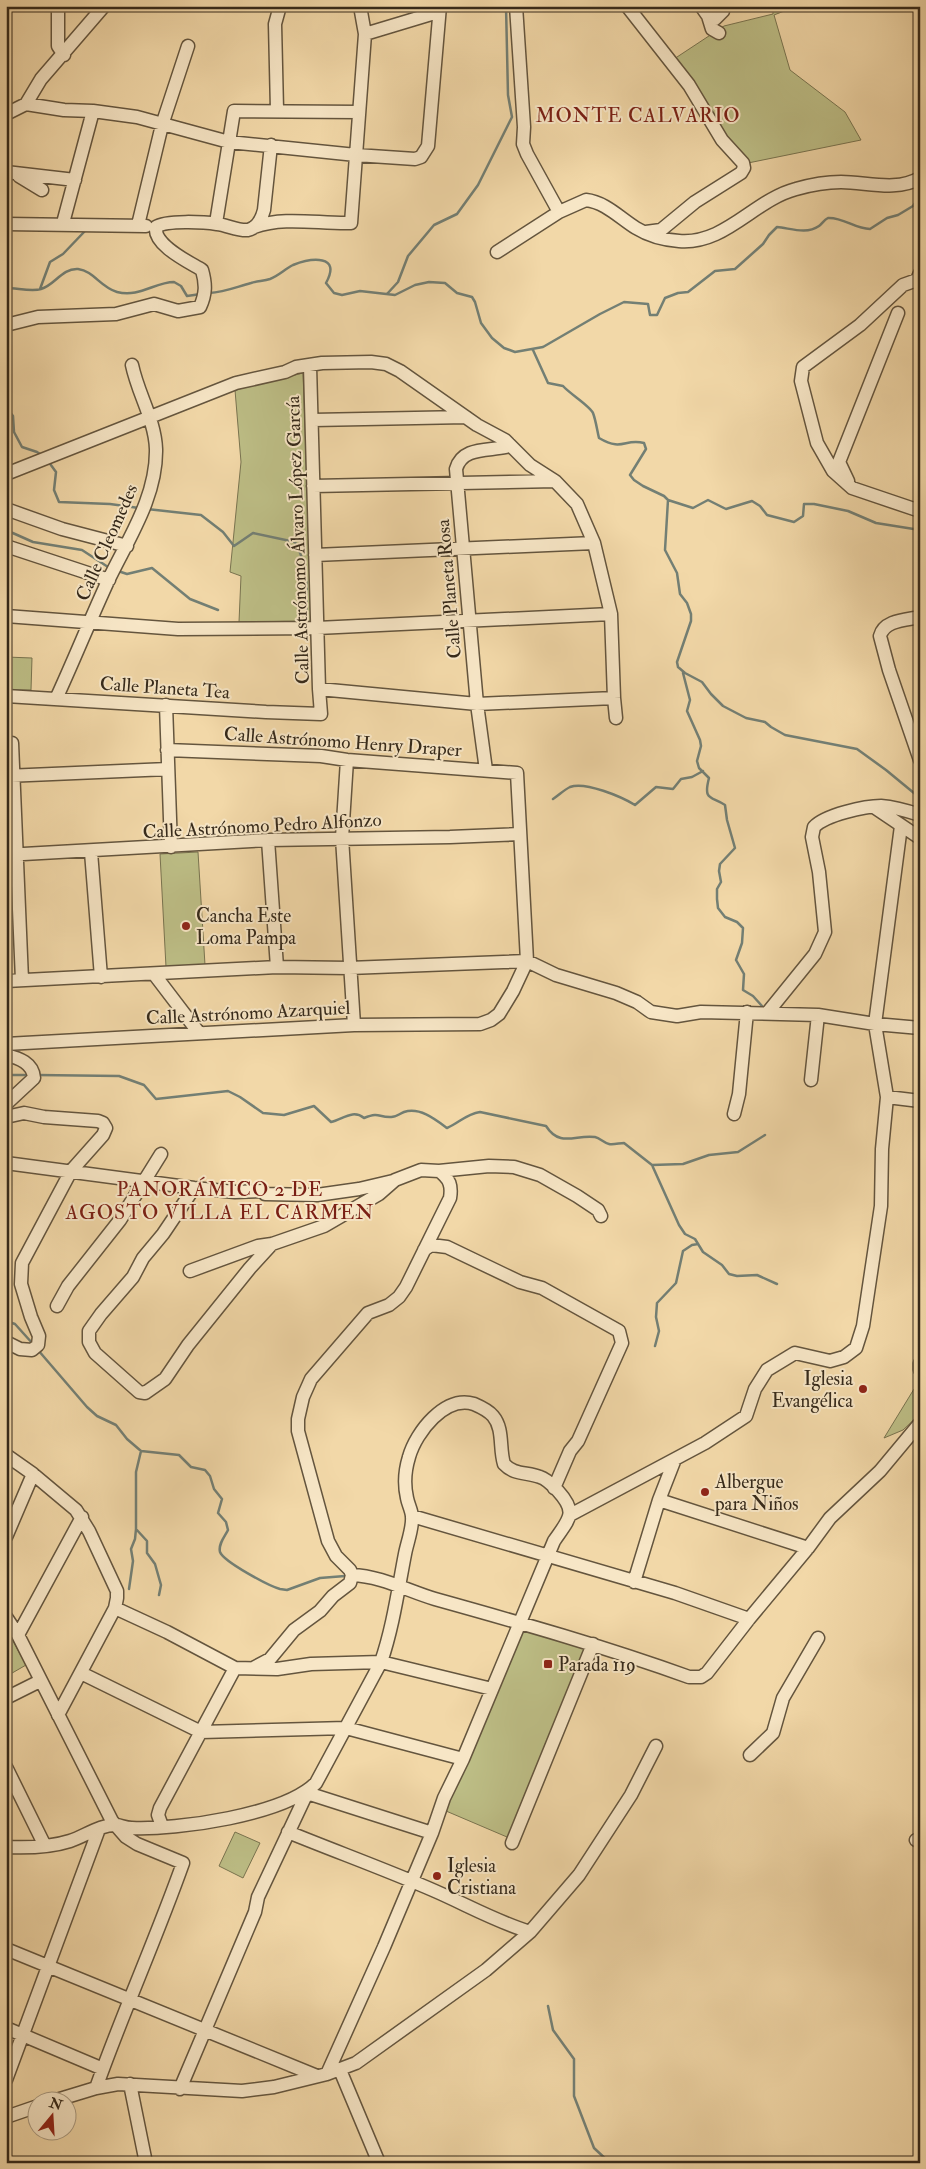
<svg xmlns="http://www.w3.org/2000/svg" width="926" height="2169" font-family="'IM FELL Double Pica',serif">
<rect width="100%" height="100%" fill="#f2d8a8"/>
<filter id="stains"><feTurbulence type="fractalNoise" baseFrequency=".004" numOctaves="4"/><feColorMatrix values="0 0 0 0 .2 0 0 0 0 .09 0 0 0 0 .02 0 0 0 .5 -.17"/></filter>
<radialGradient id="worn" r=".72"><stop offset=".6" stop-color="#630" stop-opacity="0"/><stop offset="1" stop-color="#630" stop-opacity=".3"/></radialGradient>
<path fill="#bdbe86" stroke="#797450" d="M773,6H797L774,15L790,70L845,112L861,140L748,163L726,138L674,59L724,26L773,14Z
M303,373L312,621L239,622L241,576L230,572L241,462L235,390Z
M6,657L32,658L31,690H6Z
M198,852L205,965L166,967L160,854Z
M920,1384V1414L903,1430L884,1438L914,1389Z
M522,1630L587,1648L511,1836L507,1837L446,1811L445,1808Z
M8,1632L26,1665L7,1676L6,1633Z
M235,1832L260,1843L243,1878L219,1866Z"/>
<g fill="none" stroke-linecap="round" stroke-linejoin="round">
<path stroke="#737f74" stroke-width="2.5" d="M6,288C17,288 32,292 41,289C55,285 62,268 78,269C94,271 100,287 117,292C139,298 155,282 174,282L181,286L187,296L201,294
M40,289L50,262L63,254L85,231
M209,293C225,292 236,287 251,283C257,281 264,281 270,279C278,276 285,269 293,265C311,258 342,254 326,283L334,293L342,295L360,291L395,295L415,285L429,282L445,283L457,293L472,297L475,302L481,323L492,338L504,348L515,352L543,347L600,314L624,302L648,304L650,315H657L665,298L678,293L688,292L715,271L735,269L763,244L769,235L777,227C790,228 806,235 819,226C822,224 824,220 828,218C843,217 855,229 870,229L887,218L898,215L913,206L920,196
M387,294L398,282L408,256L434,225L457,214L478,185L512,117L508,95L506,6
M533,350L548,383L563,386C570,394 590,406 593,413C596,421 597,430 599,438C623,452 624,438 644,443L646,449L630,475L634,480L643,486L664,496L668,500L665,550L677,573L680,594L687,603L691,614V621L677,662L678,667L685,673L702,682L711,694L723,706L746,718L765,722L771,727L785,735L857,749L886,770L920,798
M6,407L13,416L14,432L22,447L37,452L43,456
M48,461L56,472L54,490L59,502L110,504L139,508
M668,500L693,508L708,500L726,509L752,501L760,506L767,515L794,522L803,516L804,504H814L848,511L876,523L920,530
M147,509L201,515L223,532L234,546L253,533L295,542C309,567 307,590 306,618
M6,530L33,542L82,550L108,567
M121,572L127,574L152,568L190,599L218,610
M683,673L690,700L687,711L700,740L701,746L697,761L699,768L709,778C703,801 711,796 725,805L727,820L735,848L720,864L719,871L721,882L717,889V899L718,908L725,917L737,922L743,928L742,943L736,960L744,974L743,990L753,996L762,1006
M553,799C559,795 564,790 570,787C585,781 622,797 635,805L656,787L673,789L681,779L692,777L703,771
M6,1075H29
M37,1075L119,1076L144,1085L156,1099L228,1091L240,1097L263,1113L284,1115L314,1106L331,1122C343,1119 353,1109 364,1118C380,1112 377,1117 390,1117C395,1118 399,1114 404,1112C420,1107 435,1119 447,1128C459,1123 466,1114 480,1112L546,1126C560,1148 576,1134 595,1137C600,1138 604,1143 609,1144C613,1145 620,1143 624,1143L652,1165L679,1225L685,1234L695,1239L703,1252L722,1265L729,1274L737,1276L757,1275L777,1284
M652,1165L683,1164L709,1155L738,1152L765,1135
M6,1321L15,1324L33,1344
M655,1346L659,1331L656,1317L657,1303L676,1283L683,1251L692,1245L698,1244
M38,1350L87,1407L97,1416L116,1425L127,1439L141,1451L179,1455L191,1467L205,1470L210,1476L214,1489L222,1499L218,1513L226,1522L228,1530C225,1536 218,1544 220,1552C224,1562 269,1586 280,1589L287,1590L320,1578L345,1576
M141,1451L136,1472V1529L147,1541V1553L155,1564L161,1585L159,1595
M129,1589L133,1561L131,1549L135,1539L136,1529
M548,2006L553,2030L574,2059V2096L594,2148L610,2163"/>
<defs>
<path id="minor" d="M58,6V46L64,55
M516,6L524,127L523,144L527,154L559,212
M627,6L689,85L722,140L743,163L744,168L741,173L695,202L661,230L646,232
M701,6L708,16L712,29L719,33
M708,16L715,19L723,11L724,6
M365,34L438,12
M26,104L41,79L104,6
M277,110L275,24L280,6
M6,114L26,104L64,110L93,111L137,117L229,142L356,155L415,159L421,157L428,146L440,6
M6,172L75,180
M19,176L42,190
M63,223L93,111
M216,223L234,111L359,112
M6,224L146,226
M138,225L162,125L188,46
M254,227C285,216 318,224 351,223L365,34L360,6
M497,252L559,212L586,200C605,202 620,218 636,228C649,236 664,240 679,241C725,245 754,200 796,189C810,185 826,182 841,182C867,182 896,192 920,178
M920,273L917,280L903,285L860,325L803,367L801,381L817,443L833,471L852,488L920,511
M6,325L38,317L116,314L154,304L178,311L200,307C206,294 206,284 202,270C189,262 153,245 156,227C166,220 204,222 217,224C227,225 238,231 248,230C257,228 262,218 264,210L271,145
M313,420L466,417
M6,474L236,383L285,372L296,367L322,363L371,362L386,364L400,371L477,425L505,440L530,465L555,481L577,504L594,543L611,614L614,698L616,718
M848,481L839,462L898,313
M313,486L555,481
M6,509L62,529L127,546
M6,546L109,580
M315,555L594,543
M6,616L178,629L317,628L611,614
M920,617C906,620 884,620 880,636L889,670L920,760
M319,689L477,704L614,698
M6,696L266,712L321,714L319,689L310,366
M56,699C74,660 90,620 108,581C128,539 157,497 156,449C155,420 138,394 132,365
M166,705L171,847
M12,743L22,980
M347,760L342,838L354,1025
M486,770L477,704L456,469C462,447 487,451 506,447L508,443
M6,776L168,769
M874,807L920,838
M268,840L277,967
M91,852L101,977
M6,855L268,840L450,837L520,834
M154,974L199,1033
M6,981L277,967L349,968L527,961L556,975L616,993L637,1002L651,1012L677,1016L701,1012L818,1015L875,1024L920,1028
M768,1012L815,954L825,932L819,872L812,837L814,827C825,815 865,806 881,806C894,807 908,811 920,815
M6,1044L354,1025L480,1024L491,1020L499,1014L513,991L527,961L517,773L347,760L321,756L167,750
M6,1055C19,1058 33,1063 34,1078L6,1104
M811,1080L818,1015
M887,1097L920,1101
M734,1114L739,1094L747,1012
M6,1117L24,1113L44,1117L98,1121L103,1123L106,1128L103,1135L71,1171L22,1263L21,1284L31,1317L39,1336L38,1345L32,1350L20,1349L6,1342
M6,1163L194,1188L235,1192L263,1191L265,1194L317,1195L359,1189L393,1181
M194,1188L163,1234L143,1258L133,1277L101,1314L89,1331V1342L95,1353L139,1392L145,1393L165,1379L188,1345L250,1268L272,1244
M424,1250L431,1245L447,1247L520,1282L542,1288L619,1331L622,1343L578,1441L570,1451L554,1488
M190,1271L258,1246L272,1244L324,1226L379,1194L395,1180L421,1170L439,1171L489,1166L514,1167L540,1175L577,1196L598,1210L601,1216
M57,1306L68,1286L120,1220L161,1154
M920,1363V1370
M6,1455L33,1474L76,1510L89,1531L117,1591V1598L115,1608L58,1715
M659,1500L808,1548
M570,1515L705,1443L746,1416L755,1389L767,1370L795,1353L830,1361L844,1357L856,1348L863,1326L881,1206L882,1149L887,1097L875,1024L901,826
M412,1516L675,1593L749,1619
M6,1537L33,1474
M352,1575C381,1576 408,1591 435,1599C521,1623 606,1647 689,1677H701L707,1673L749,1619L808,1548L830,1518L880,1471L920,1423
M634,1582L659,1500L675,1459
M115,1608L167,1632L235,1668L277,1669L311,1664L381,1662L492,1689
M6,1617L18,1635L112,1821L126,1837L137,1844L183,1863C156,1939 123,2012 96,2088
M18,1635L82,1517
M255,1667L270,1659L294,1630L320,1611L333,1596L350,1583L352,1575L350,1570L336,1556L328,1541L298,1431V1419L303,1397L311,1379L368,1313L389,1305L399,1297L406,1287L450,1198C452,1186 450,1179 439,1171
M81,1673L201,1732L346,1728L463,1759
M6,1698L40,1681
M750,1755L773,1733L783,1698L818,1638
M6,1767L45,1846
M162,1826L158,1815L160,1808L235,1668
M288,1832C337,1852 387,1870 435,1891C467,1905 497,1922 530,1932
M916,1840L920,1842
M512,1843L593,1644
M6,1847C27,1848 51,1847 70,1841C85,1836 101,1824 117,1825C122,1826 126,1828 132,1828C177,1830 284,1815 316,1783L381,1662C393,1627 398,1590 405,1554C407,1543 413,1528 412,1517C412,1511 408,1504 407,1498C404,1485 405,1470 409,1457C416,1432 445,1395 474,1404C481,1407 488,1410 493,1416C504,1429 499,1448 504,1464C514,1475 527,1472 540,1477C547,1479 553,1486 558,1491C578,1513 569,1519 554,1541L463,1759L444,1798L432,1833L384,1947L327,2074
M6,1949L317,2076
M6,2028L103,2069
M340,2070L379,2163
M6,2080L99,1829
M130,2084L146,2163
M180,2089L255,1912L258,1897L307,1793L432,1833
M50,2102L96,2088L118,2084L242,2091L274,2087L327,2074L356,2063L486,1970L530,1932L579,1875L631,1795L656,1746
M6,2117L38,2106"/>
</defs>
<use href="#minor" stroke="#64553e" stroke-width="15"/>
<use href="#minor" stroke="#f7e6c6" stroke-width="12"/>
</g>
<g fill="#8f2418" stroke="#f7e6c6" stroke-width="2">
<circle cx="186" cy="926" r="5"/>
<circle cx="863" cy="1389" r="5"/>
<circle cx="705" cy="1492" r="5"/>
<rect x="543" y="1659" width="10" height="10" rx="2.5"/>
<circle cx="437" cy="1876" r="5"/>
</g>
<g text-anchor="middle" stroke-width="4" stroke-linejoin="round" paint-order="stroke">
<g font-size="19" fill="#35291a" stroke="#f7e6c6">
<text transform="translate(297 540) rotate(-92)" y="7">Calle Astrónomo Álvaro López García</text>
<text transform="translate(106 542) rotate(-66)" y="7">Calle Cleomedes</text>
<text transform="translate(448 589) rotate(-95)" y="7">Calle Planeta Rosa</text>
<text transform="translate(165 687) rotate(4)" y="7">Calle Planeta Tea</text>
<text transform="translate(343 741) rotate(4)" y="7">Calle Astrónomo Henry Draper</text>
<text transform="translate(262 825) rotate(-3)" y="7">Calle Astrónomo Pedro Alfonzo</text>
<text transform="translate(248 1012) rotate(-3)" y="7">Calle Astrónomo Azarquiel</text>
</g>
<g font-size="19" fill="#35291a" stroke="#f7e6c6" text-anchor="start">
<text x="196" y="922">Cancha Este<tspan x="196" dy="22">Loma Pampa</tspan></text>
<text x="853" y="1385" text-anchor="end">Iglesia<tspan x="853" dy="22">Evangélica</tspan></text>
<text x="715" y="1488">Albergue<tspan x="715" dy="22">para Niños</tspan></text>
<text x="558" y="1671">Parada 119</text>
<text x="447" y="1872">Iglesia<tspan x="447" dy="22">Cristiana</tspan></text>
</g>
<g font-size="20" letter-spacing="1" fill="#7a1f14" stroke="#f7e6c6">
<text x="638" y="122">MONTE CALVARIO</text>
<text x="220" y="1196">PANORÁMICO 2 DE<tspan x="220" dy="23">AGOSTO VILLA EL CARMEN</tspan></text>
</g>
</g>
<rect width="926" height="2169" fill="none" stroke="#f2d8a8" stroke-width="25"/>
<rect x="8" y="8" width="911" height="2154" fill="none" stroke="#35291a" stroke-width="2.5"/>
<rect x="12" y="12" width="901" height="2144" fill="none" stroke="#35291a"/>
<g transform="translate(52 2116) rotate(18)"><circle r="24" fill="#f7e6c6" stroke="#a99a81"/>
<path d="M0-4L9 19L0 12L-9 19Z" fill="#8f2418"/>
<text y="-8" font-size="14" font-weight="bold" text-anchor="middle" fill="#35291a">N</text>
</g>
<rect width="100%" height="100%" filter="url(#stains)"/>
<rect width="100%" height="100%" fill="url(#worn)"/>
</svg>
